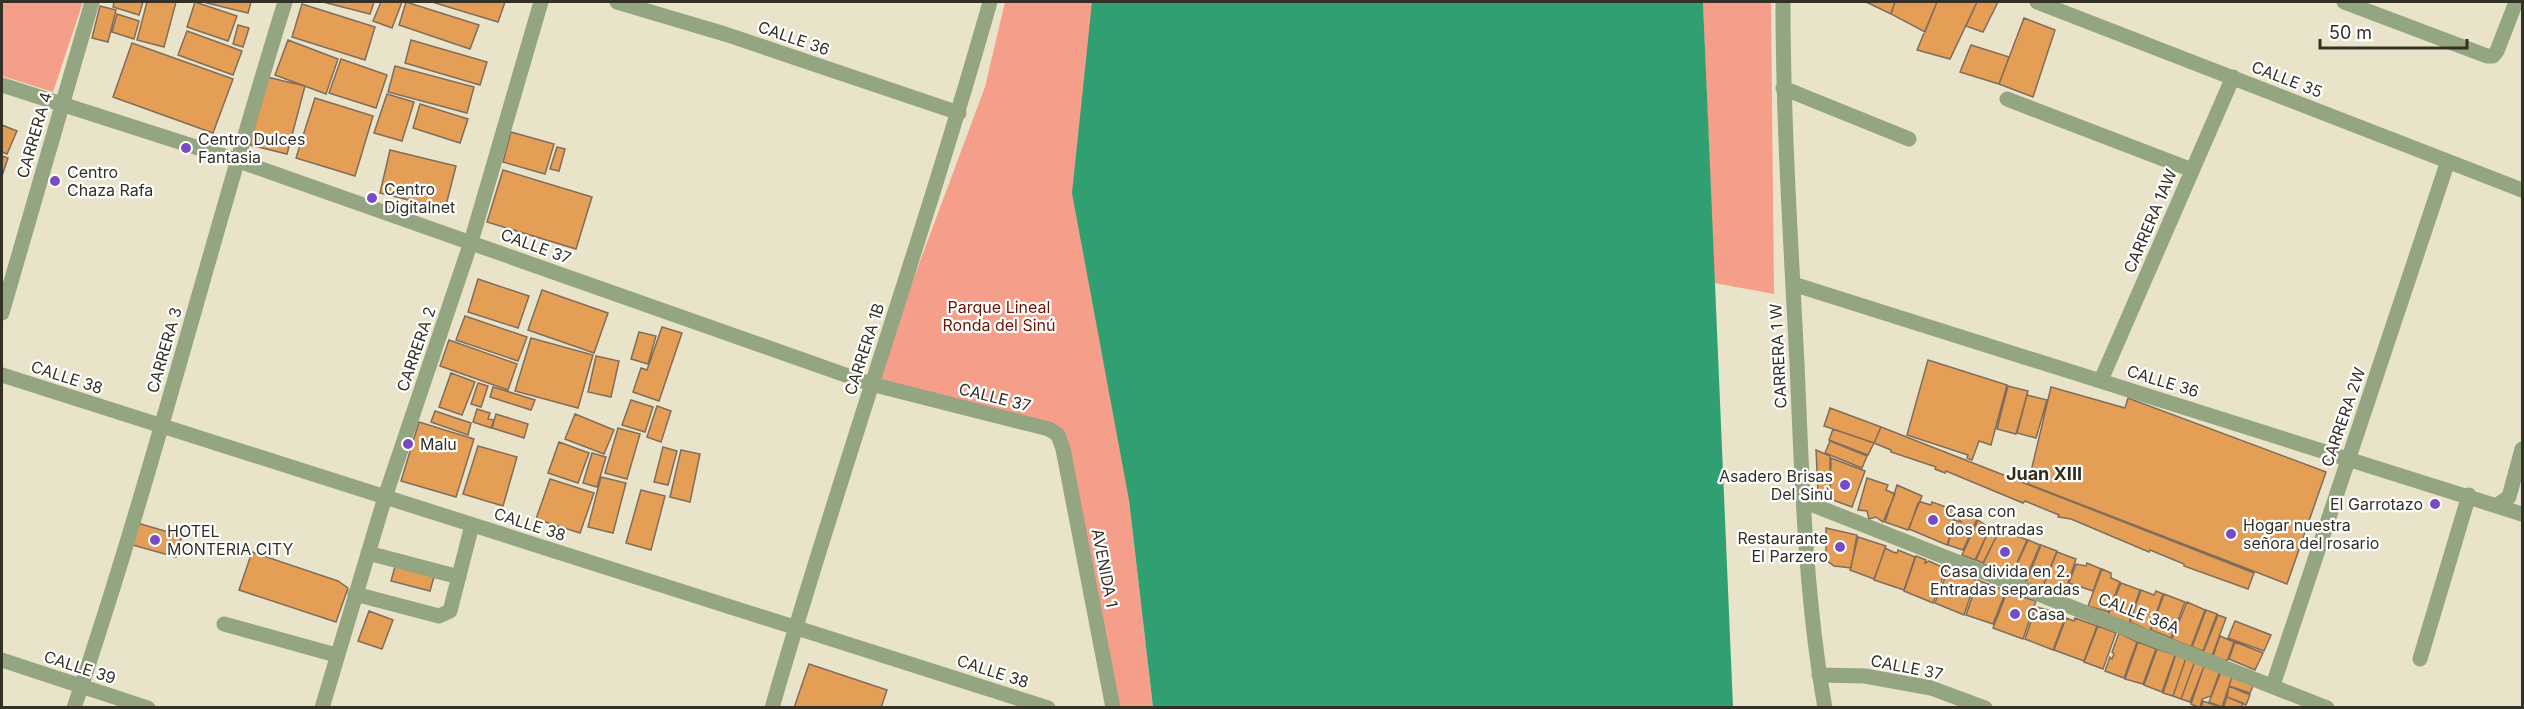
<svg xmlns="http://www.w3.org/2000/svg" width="2524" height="709" font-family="Inter,sans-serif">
<rect width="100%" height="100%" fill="#e9e4c9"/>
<path fill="#f59e8a" d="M2,2H83L53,92L2,76Z
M1005,2H1104L1129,500L1153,707H1112L1064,435L875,382L985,87Z
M1703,2H1771L1774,294L1714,283Z"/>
<path fill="#309f71" d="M1092,2H1703L1733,707H1153L1129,500L1072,193Z"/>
<path fill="#e49e56" stroke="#806d5b" stroke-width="1.5" d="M114,2H143L139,15L113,7Z
M147,2H176L164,47L137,40Z
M195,2L237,16L228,41L187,27Z
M203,2H251L248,13Z
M323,2H374L370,14Z
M381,2H402L392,28L373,21Z
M406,2L479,25L470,49L399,25Z
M432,2H505L498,22Z
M1866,2H1895L1891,14Z
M1895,2H1937L1925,32L1891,14Z
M1937,2H1977L1950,59L1917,50Z
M1977,2H1998L1983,32L1966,26Z
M302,4L375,27L365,60L292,37Z
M100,6L116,10L108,42L92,38Z
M117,14L139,21L134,39L112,32Z
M2024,18L2055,30L2033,97L1999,84Z
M238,25L249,28L243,47L233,44Z
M187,31L242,51L233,75L178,55Z
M288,40L338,59L326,94L275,75Z
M411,40L487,62L480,85L405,63Z
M132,43L233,79L213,133L113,97Z
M1971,45L2009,57L1999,84L1960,72Z
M341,59L387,75L376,108L329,93Z
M395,66L474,87L467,113L388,92Z
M267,77L305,86L287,154L250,145Z
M387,94L414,102L402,141L374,133Z
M315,98L373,116L355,176L296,158Z
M420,104L468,119L460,143L413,128Z
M2,125L17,131L7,154L2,152Z
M511,132L554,144L545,174L503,162Z
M557,147L565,149L559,171L550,169Z
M390,150L456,166L445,209L380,193Z
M2,156L8,158L2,176Z
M503,170L592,197L576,249L487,222Z
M478,279L529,296L518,328L468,312Z
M542,290L608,313L594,353L528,330Z
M465,316L527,337L518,361L456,340Z
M662,327L682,333L659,401L633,392L641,368L647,370Z
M639,332L656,336L648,364L631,359Z
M531,338L593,355L578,408L515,391Z
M449,340L517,364L508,390L440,366Z
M596,356L619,361L611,397L588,392Z
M1928,360L2007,385L1991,445L1979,441L1972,460L1967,458L1968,455L1907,435Z
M451,373L475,382L462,415L439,407Z
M478,383L488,386L481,407L471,404Z
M2008,386L2028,391L2016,434L1997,429Z
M493,387L535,400L531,410L490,397Z
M2051,387L2125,408L2128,398L2326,472L2287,584L2028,484Z
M2027,395L2047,400L2036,438L2017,433Z
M631,400L653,407L645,432L622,425Z
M657,406L671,411L661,442L647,437Z
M1830,408L1881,427L1874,443L1824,426Z
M477,409L490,413L488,419L494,420L491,428L473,422Z
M435,411L471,423L468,435L431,422Z
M496,414L528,424L524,438L492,428Z
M575,414L614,430L604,454L565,439Z
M419,422L474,439L456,497L401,481Z
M1881,427L2254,573L2248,589L2184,566V564L2150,550L2149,552L2071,519L2058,517L2059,515L2025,501L2023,503L1946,471L1945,473L1935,469L1936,467L1891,452V450L1874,443Z
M618,428L640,434L627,479L605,473Z
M1833,429L1874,443L1868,455L1829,440Z
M1830,441L1867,456L1862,468L1825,453Z
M559,442L589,453L578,483L548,473Z
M478,446L517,457L503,506L463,494Z
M663,447L677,451L668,485L654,482Z
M681,450L700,454L690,502L670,497Z
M1816,450L1830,456V491H1818Z
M592,453L606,457L597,487L583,483Z
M1831,458L1865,471L1852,507L1830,499Z
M601,477L626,483L613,533L588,527Z
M1867,478L1888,485L1886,490L1895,494L1883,522L1876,517L1869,519L1867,511L1858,510Z
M550,479L594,493L580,533L536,519Z
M1897,485L1922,496L1908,530L1885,522Z
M641,490L665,496L651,550L626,543Z
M1921,502L1931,505L1932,502L1957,511L1948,534L1950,536L1947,545L1909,529L1918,503Z
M1960,512L1977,519L1963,550L1948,545L1954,520L1961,522L1958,518Z
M1978,520L1990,528L1975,560L1962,555Z
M134,522L182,536L176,557L129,544Z
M1991,525L2000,529L1983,563L1976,560Z
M1826,528L1857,535L1851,568L1834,566L1826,560Z
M2000,529L2027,540L2012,574H2008L1983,564Z
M1858,537L1886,546L1874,579L1850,570Z
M2028,540L2040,545L2024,583L2011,577Z
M2041,545L2057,551L2042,588L2026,582Z
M1885,548L1893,552L1897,553L1898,550L1915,557L1904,590L1874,580Z
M252,552L338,581L348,588L336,622L239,590Z
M2057,552L2076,559L2063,597L2042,589Z
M1916,556L1926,560L1925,563L1929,561L1946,569L1933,603L1904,591Z
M396,563L435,573L430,591L391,581Z
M2087,563L2101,569L2093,591L2069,583L2076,564L2086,566Z
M2102,569L2111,573V578L2120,582L2108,612L2088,606Z
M1948,570L1976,580L1964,615L1935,603Z
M1978,580L2006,591L1993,624L1966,615Z
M2121,583L2140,590L2129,623L2108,615Z
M2141,590L2154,595L2156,591L2163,594L2150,631L2130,622Z
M2007,592L2036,601L2023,639L1993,628Z
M2164,594L2185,602L2171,638L2151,630Z
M2187,602L2205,610L2191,647L2172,639Z
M2036,607L2052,611L2065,618L2053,650L2025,639Z
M2206,610L2217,614L2203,651L2192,647Z
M369,611L393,620L382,649L358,641Z
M2218,615L2226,618L2212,656L2203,653Z
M2066,618L2074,621L2075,618L2097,626L2084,661L2054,650Z
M2235,621L2271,635L2264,651L2228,638Z
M2098,626L2116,633L2103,669L2084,662Z
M2119,633L2137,642L2124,678L2105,671L2110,657L2112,659L2114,654L2112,652Z
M2220,636L2234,642L2227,661L2213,656Z
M2138,642L2156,649L2143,684L2125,679Z
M2235,642L2263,653L2255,670L2229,659Z
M2157,649L2175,655L2162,692L2144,685Z
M2176,654L2186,658L2173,696L2163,693Z
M2186,658L2195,661L2181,699L2173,696Z
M2195,661L2205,664L2190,702L2181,699Z
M809,664L887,690L881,708H794Z
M2204,666L2220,671L2211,696L2202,699L2200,708L2191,704Z
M2221,672L2232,677L2222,707L2209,702Z
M2232,677L2254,683L2250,693L2229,686Z
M2229,686L2250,695L2246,705L2227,697Z
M2227,697L2243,703L2242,708H2223Z
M2203,701L2223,708H2201Z"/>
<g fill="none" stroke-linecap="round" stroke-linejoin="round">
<path stroke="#93a581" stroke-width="15" d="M617,2L725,34L959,113
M1783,2C1783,123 1791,243 1797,364C1802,478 1805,595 1825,708
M2037,2L2522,190
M2344,2L2487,56H2493L2497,51L2516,2
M2,85L236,160L871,384L1049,429L1058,435L1063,449L1113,708
M1783,88L1909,139
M2007,99L2192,170
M1793,284L2522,514
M2,313L92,2
M2,375L1048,708
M2101,380L2233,77
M1803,501L2327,708
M2499,504L2509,497L2522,449
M368,553L459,577
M355,594L439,616L450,611L472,525
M224,624L336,655
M2420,659L2469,495
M2,660L148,708
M1819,675L1865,676L1931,688L1985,708
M2273,685L2448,161
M74,708C153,475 212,236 285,2
M322,708L385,497L471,242L541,2
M772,708C840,471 923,239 990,2"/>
</g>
<g fill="#794bc3" stroke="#fff" stroke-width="2">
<circle cx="186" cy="148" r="6"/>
<circle cx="55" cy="181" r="6"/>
<circle cx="372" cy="198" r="6"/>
<circle cx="408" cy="444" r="6"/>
<circle cx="1845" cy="485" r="6"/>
<circle cx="2435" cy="504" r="6"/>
<circle cx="1933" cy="520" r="6"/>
<circle cx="2231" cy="534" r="6"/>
<circle cx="155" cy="540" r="6"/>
<circle cx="1840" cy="547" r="6"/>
<circle cx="2005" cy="552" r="6"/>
<circle cx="2015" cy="614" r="6"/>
</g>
<g text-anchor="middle" stroke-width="4.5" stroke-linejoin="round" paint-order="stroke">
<g font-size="16" fill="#333127" stroke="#fff">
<text transform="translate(794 38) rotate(19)" y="6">CALLE 36</text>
<text transform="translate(2287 79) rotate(21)" y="6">CALLE 35</text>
<text transform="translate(34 135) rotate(-74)" y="6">CARRERA 4</text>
<text transform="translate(2150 221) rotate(-67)" y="6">CARRERA 1AW</text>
<text transform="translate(536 246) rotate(20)" y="6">CALLE 37</text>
<text transform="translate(416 349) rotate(-71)" y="6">CARRERA 2</text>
<text transform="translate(864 349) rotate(-72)" y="6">CARRERA 1B</text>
<text transform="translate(164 350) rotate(-74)" y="6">CARRERA 3</text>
<text transform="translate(1778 356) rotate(-93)" y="6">CARRERA 1 W</text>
<text transform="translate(67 377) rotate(18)" y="6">CALLE 38</text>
<text transform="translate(2163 381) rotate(17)" y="6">CALLE 36</text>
<text transform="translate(995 397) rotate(14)" y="6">CALLE 37</text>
<text transform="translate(2343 417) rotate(-71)" y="6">CARRERA 2W</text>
<text transform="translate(530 524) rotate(18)" y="6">CALLE 38</text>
<text transform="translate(1105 568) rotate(79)" y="6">AVENIDA 1</text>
<text transform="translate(2139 613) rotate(21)" y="6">CALLE 36A</text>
<text transform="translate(80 667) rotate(18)" y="6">CALLE 39</text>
<text transform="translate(1907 667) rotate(11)" y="6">CALLE 37</text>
<text transform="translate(993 671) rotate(18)" y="6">CALLE 38</text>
</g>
<g font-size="16" fill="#333127" stroke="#fff" text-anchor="start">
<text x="198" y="145">Centro Dulces<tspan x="198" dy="18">Fantasia</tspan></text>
<text x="67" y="178">Centro<tspan x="67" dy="18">Chaza Rafa</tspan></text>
<text x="384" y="195">Centro<tspan x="384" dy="18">Digitalnet</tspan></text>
<text x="420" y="450">Malu</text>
<text x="1833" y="482" text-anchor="end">Asadero Brisas<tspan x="1833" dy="18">Del Sinù</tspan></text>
<text x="2423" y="510" text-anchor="end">El Garrotazo</text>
<text x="1945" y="517">Casa con<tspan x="1945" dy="18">dos entradas</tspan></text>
<text x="2243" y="531">Hogar nuestra<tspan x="2243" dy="18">señora del rosario</tspan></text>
<text x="167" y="537">HOTEL<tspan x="167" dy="18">MONTERIA CITY</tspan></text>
<text x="1828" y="544" text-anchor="end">Restaurante<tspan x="1828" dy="18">El Parzero</tspan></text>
<text x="2005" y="577" text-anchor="middle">Casa divida en 2.<tspan x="2005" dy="18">Entradas separadas</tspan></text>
<text x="2027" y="620">Casa</text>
</g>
<g font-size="16" fill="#6a1503" stroke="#fff">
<text x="999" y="313">Parque Lineal<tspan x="999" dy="18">Ronda del Sinú</tspan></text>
</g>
<g font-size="18" font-weight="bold" fill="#322d18" stroke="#fff">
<text x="2044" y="480">Juan XIII</text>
</g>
</g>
<rect width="2524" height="709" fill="none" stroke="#333127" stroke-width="6"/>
<path d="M2320 39v9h147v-9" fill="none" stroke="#333127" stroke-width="3"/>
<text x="2329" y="39" font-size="18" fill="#333127" stroke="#ffffff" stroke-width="4.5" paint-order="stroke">50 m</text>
</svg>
